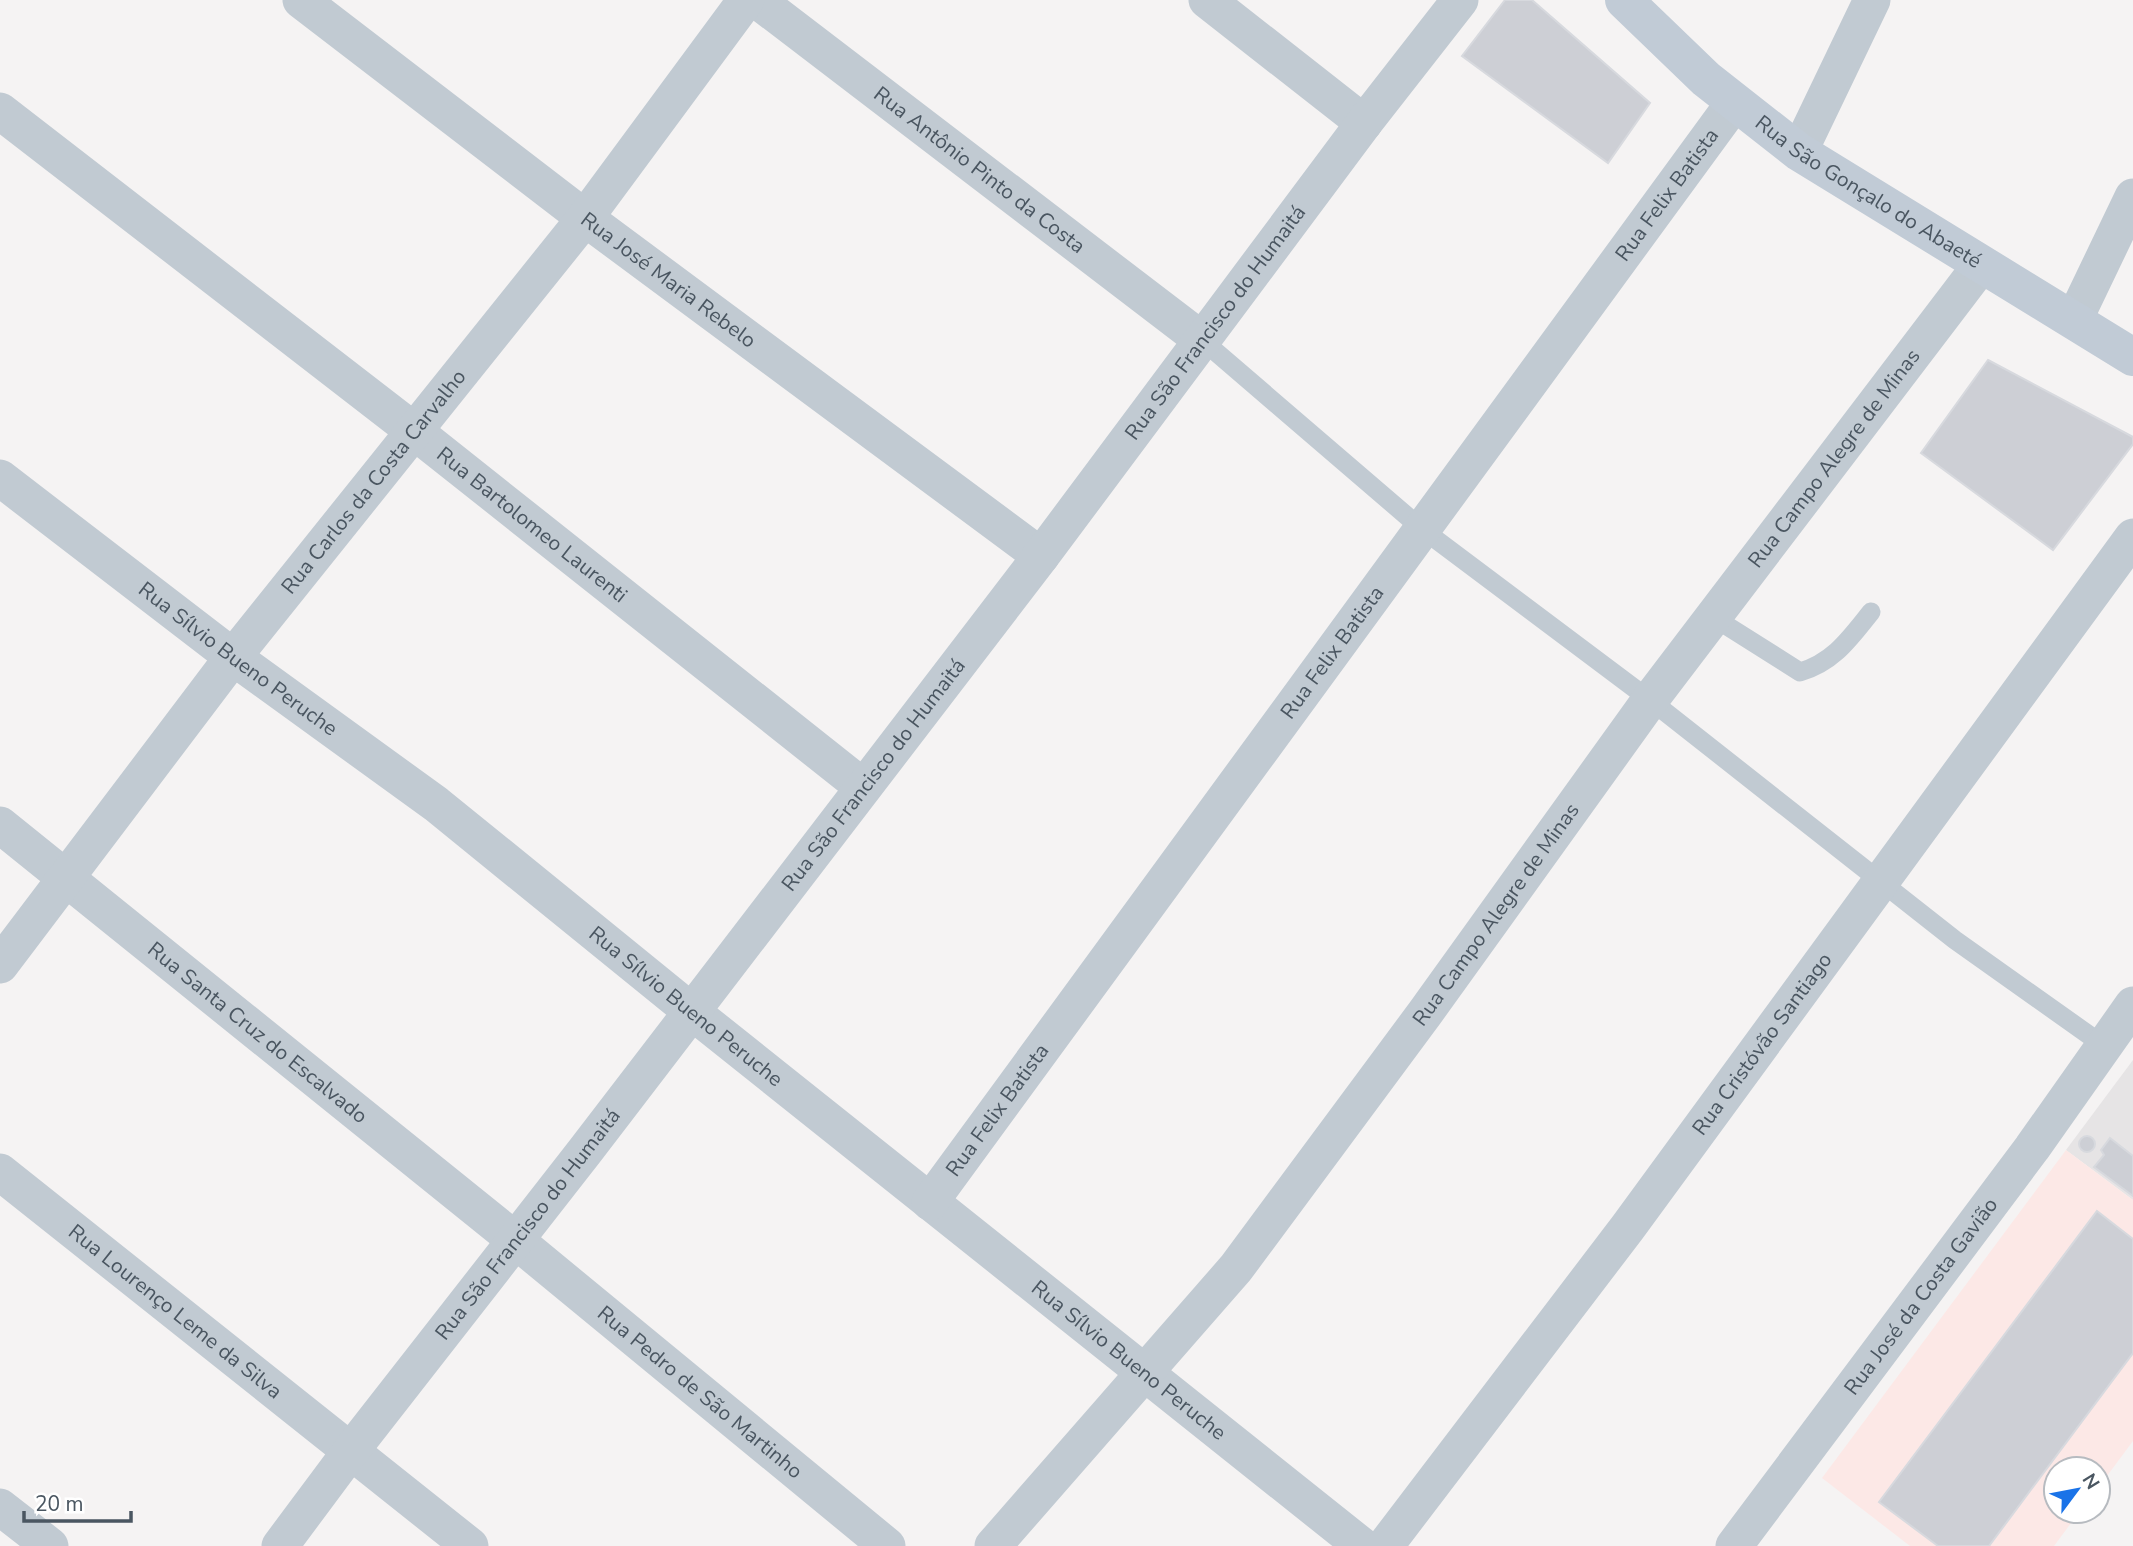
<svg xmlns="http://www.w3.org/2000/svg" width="2133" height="1546" font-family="'Nunito Sans',sans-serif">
<rect width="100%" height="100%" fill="#f5f3f3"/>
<path fill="#e6e4e5" d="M2133,1060V1200L2066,1150Z"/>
<path fill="#fce8e6" d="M2066,1150L2133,1200V1441L2098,1488V1469H2056V1511H2080L2054,1546H1910L1822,1478Z"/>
<path fill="#cdcfd5" stroke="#d7d9de" stroke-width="2" d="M1505,0H1532L1650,103L1608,163L1462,56Z
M1988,360L2133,437V444L2053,550L1921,453Z
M2079 1144a8 8 0 1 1 16 0a8 8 0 1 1-16 0Z
M2110,1138L2133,1156V1196L2094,1167L2104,1155L2101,1150Z
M2097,1211L2133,1239V1353L1989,1546H1938L1879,1502Z"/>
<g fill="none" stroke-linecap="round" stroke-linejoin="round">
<path stroke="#c1cad2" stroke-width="19" d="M1202,340L1422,529L1650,700L1955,940L2103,1045
M1713,617L1800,672C1834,662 1850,638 1871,612"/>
<g stroke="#c1cad2" stroke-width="37">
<path id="s1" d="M301,0L585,218L1041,556"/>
<path id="s2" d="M757,0L1202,340"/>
<path d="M1207,0L1364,123"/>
<path id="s3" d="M0,111L414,431L863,787"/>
<path d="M1799,152L1872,0"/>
<path d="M2074,320L2133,197"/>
<path id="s4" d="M0,478L233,657L436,804L691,1011L1362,1546"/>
<path id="s5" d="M0,825L514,1239L887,1546"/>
<path id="s6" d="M0,965L233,657L585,218L746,0"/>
<path id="s7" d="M0,1172L470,1546"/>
<path id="s8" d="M930,1202L1734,103"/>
<path d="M0,1507L50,1546"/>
<path id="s9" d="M280,1546L350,1452L585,1151L1041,556L1364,123L1460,0"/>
<path id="s10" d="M993,1546L1236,1268L1425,1013L1650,700L1981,265"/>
<path id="s11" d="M1385,1546L1628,1227L2133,537"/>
<path id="s12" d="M1734,1546L2032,1148L2133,1005"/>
</g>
<path stroke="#c1cbd6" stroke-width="38" id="s13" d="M1624,0L1706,79L1799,152L2133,357"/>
</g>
<g text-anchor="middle" stroke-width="7" stroke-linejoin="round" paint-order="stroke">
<g font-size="21" fill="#4a5661" stroke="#fff">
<text dy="7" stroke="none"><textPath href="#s2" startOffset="280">Rua Antônio Pinto da Costa</textPath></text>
<text dy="7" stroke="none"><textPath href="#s13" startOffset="312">Rua São Gonçalo do Abaeté</textPath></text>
<text dy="7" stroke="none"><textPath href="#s8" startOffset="1248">Rua Felix Batista</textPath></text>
<text dy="7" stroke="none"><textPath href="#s1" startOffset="462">Rua José Maria Rebelo</textPath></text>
<text dy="7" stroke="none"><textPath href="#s9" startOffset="1540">Rua São Francisco do Humaitá</textPath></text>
<text dy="7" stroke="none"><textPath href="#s10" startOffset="1376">Rua Campo Alegre de Minas</textPath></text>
<text dy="7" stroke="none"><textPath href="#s6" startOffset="611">Rua Carlos da Costa Carvalho</textPath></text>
<text dy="7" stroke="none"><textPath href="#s3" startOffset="674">Rua Bartolomeo Laurenti</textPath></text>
<text dy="7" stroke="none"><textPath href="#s8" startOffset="681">Rua Felix Batista</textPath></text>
<text dy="7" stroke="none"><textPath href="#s4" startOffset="299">Rua Sílvio Bueno Peruche</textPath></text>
<text dy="7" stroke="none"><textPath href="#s9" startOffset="973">Rua São Francisco do Humaitá</textPath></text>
<text dy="7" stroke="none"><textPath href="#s10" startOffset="808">Rua Campo Alegre de Minas</textPath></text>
<text dy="7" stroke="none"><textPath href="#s4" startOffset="866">Rua Sílvio Bueno Peruche</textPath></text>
<text dy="7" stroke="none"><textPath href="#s5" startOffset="331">Rua Santa Cruz do Escalvado</textPath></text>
<text dy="7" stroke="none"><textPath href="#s11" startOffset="628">Rua Cristóvão Santiago</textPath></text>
<text dy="7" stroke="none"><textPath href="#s8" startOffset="114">Rua Felix Batista</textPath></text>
<text dy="7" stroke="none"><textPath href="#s9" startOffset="406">Rua São Francisco do Humaitá</textPath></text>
<text dy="7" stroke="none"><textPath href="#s12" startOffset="312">Rua José da Costa Gavião</textPath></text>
<text dy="7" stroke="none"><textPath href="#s7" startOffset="224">Rua Lourenço Leme da Silva</textPath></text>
<text dy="7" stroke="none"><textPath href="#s4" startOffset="1433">Rua Sílvio Bueno Peruche</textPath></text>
<text dy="7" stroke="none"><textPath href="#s5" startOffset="901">Rua Pedro de São Martinho</textPath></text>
</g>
</g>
<g transform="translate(2077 1490) rotate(58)"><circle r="33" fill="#ffffff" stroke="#b7bbc0" stroke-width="2"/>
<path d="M0-5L12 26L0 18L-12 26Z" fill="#1a73e8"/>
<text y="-10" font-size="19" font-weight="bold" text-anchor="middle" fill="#4a5661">N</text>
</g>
<path d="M24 1511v10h107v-10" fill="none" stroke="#4a5661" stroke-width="3.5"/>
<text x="35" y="1511" font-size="21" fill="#4a5661" stroke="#ffffff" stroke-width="5" paint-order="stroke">20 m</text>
</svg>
